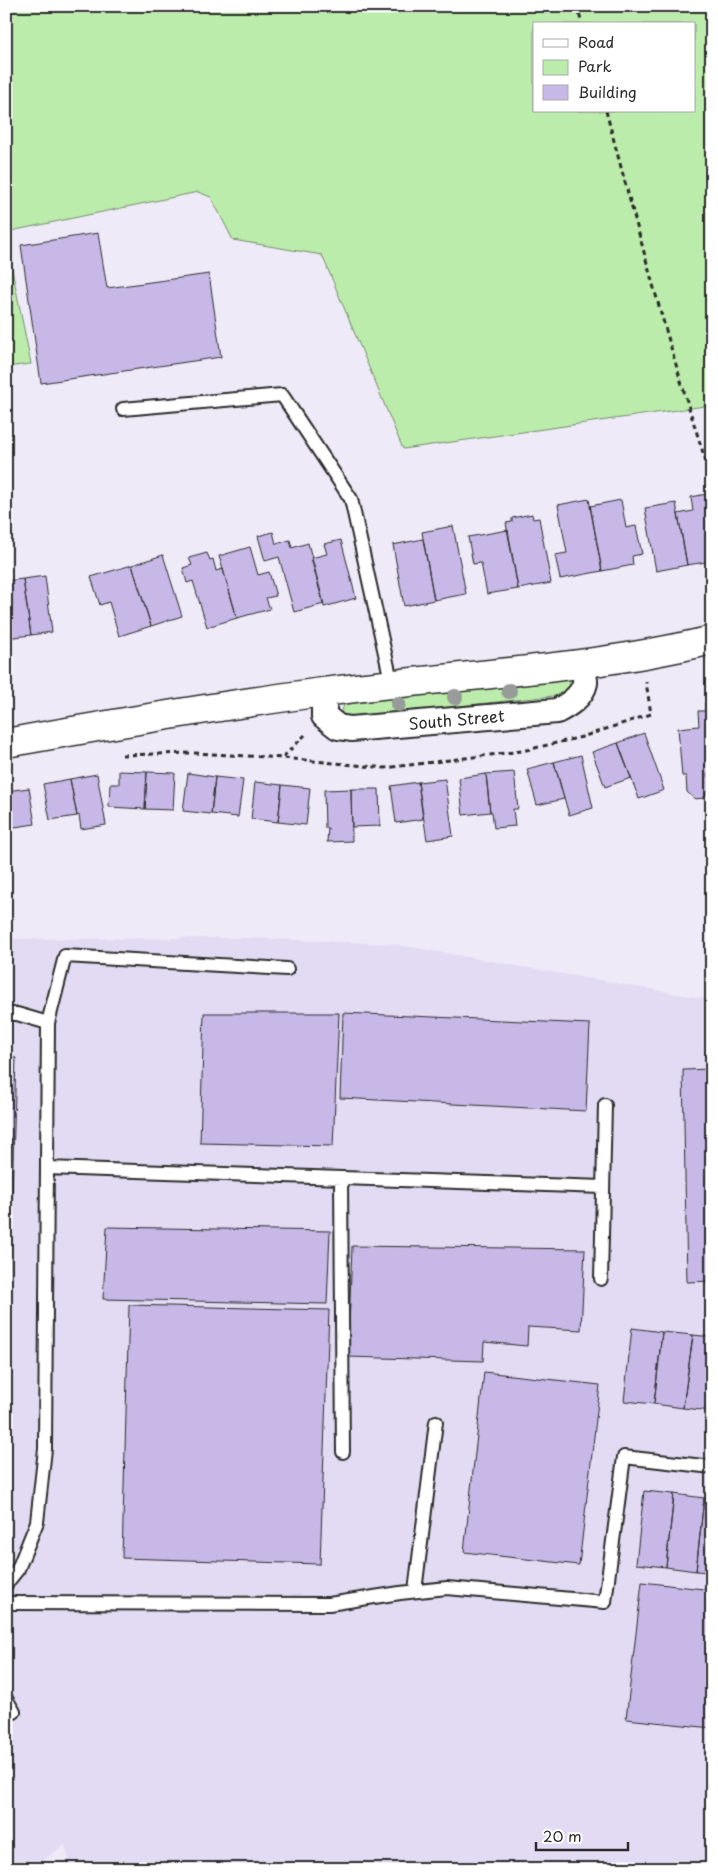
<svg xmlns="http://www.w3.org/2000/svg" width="718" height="1875" font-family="'Playpen Sans',sans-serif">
<rect width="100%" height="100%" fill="#eeeaf8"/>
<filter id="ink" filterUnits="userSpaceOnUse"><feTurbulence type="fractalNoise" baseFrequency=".02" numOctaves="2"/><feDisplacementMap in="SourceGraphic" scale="10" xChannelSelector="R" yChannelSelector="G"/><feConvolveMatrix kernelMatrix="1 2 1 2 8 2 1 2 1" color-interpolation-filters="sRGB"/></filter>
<g filter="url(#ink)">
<path fill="#e2dbf3" d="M247,938L393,944L712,1000V1869H71L65,1844L31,1869H6V939Z"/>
<path fill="#bcecab" stroke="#748c6b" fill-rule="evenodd" d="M6,6H707L712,14V405L403,449L322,255L233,240L211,197L198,192L6,232ZM534,24H694V111H534Z
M6,239L31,364L6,367Z
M562,678L568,680L571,684L569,691L562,695L347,718L341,713L344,705L350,702Z"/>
<path fill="#c7b8e8" stroke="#2b2b2b" d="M98,233L107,288L209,274L221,357L41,383L21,245Z
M707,494L712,519V561L687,565L678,514L693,511L691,497Z
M589,499L602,571L560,579L555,555L567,553L558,505Z
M621,500L626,528L636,526L642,554L632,556L633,565L602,571L590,506Z
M676,503L687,565L656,571L645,508Z
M532,514L533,519L539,518L551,583L518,589L506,523L512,522V518Z
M453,526L466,594L434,600L422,532Z
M508,530L518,589L487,594L481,563L473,564L468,537Z
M273,532L276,544L290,540L292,548L308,543L324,604L294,612L279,557L265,561L258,536Z
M423,539L434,600L404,606L393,545Z
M341,540L356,598L324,607L311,558L327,554L324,544Z
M250,547L258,575L269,572L276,596L266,598L270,609L237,618L219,556Z
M207,553L210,560L213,559L216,571L223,569L237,618L207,627L193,581L187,583L183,568L192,565L189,558Z
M163,555L182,616L151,626L132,565Z
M132,565L151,626L119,636L109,602L100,605L91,577Z
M45,576L52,632L31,635L23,579Z
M23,579L31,635L6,638V581Z
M712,702V773L707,774L709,789L704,798L695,799L687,792L686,776H682L678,728L699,726L698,711H705V703Z
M644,733L664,790L639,799L618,743Z
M618,743L631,778L605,787L592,752Z
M581,755L593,808L569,815L554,762Z
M554,762L564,799L537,805L527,769Z
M119,771L147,772L145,809L109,807L110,784H119Z
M147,772L175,773L173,810L145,809Z
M514,772L518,809H513L515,826L494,828L492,812H490L486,774Z
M188,773L215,777L211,814L183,811Z
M97,774L106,825L81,829L79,815L77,816L70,779Z
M486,774L490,812L463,815L459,778Z
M215,777L243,780L238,817L211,814Z
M70,779L77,816L50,820L43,784Z
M445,779L453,836L427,840L418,782Z
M255,782L282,785L278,822L251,819Z
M418,782L423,819L396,823L391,786Z
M282,785L310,788L306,825L278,822Z
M29,788L35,824L8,828L6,817V791Z
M351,789L352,841L327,842L328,828H325L324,790Z
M351,789H379L380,826L352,827Z
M6,817L10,846H6Z
M204,1013H339L333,1146L200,1143Z
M343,1013L590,1024L586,1111L340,1098Z
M6,1057L16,1058L6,1403Z
M712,1069V1281L687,1282L683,1070Z
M107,1227L330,1231L327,1304L103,1299Z
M352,1246L585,1249L581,1330L528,1327L527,1346L484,1342L483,1361L348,1357Z
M129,1305L329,1310L320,1564L122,1558Z
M632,1328L662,1332L654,1404L624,1401Z
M662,1332L693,1335L683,1408L654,1404Z
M693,1335L712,1337V1411L683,1408Z
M484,1372L600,1385L579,1565L464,1552Z
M644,1491L674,1494L666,1567L636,1564Z
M674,1494L704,1498L696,1571L666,1567Z
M704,1498L712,1499V1572L696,1571Z
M642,1582L712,1590V1728L626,1719Z"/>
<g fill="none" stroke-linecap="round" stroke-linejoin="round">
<defs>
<path id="lane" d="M123,409L282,395L351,499L392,685
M6,1014H17L48,1023L45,1449L37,1522L18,1569L6,1584
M48,1023L65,956L287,969
M47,1168L603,1187
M341,1178L343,1452
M601,1279L605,1105
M415,1591L436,1422
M6,1603L329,1604L400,1593L447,1588L605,1602L624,1457L712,1467
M6,1699L14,1712"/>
<g id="street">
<path id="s1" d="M324,692V716L338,727L351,729L557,711C568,705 582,697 585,683C586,678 582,669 581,664"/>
</g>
<path id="secondary" d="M6,743C111,724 217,706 323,692C452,675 585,671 712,640"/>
</defs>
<use href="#lane" stroke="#2b2b2b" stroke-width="16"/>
<use href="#street" stroke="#2b2b2b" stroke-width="28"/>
<use href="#secondary" stroke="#2b2b2b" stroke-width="31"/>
<path stroke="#2b2b2b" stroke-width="3" stroke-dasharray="5 4" stroke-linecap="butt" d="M577,6L582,24
M606,111C639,235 672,359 712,480
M122,755L193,753L283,758L385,768L522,751L582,737L651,714L646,682
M283,757L305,735"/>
<use href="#lane" stroke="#fff" stroke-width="12"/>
<use href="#street" stroke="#fff" stroke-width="24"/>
<use href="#secondary" stroke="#fff" stroke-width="28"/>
</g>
<g fill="#979b99">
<circle cx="509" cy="691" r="8"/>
<circle cx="455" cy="697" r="8"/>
<circle cx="398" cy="704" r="8"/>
</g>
</g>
<g text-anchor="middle" stroke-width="4" stroke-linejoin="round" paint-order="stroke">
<g font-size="16" fill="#2b2b2b" stroke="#fff">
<text dy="6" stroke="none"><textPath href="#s1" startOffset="161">South Street</textPath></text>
</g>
</g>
<rect width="718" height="1875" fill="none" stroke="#fff" stroke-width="25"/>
<rect x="12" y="12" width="693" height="1850" fill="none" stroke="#2b2b2b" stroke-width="2" filter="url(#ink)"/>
<rect x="533" y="22" width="162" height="90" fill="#ffffff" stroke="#aaaaaa"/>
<rect x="543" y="39" width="25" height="8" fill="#ffffff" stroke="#aaaaaa"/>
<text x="578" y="48" font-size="15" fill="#2b2b2b">Road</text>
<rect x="543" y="60" width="25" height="15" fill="#bcecab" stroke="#aaaaaa"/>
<text x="578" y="72" font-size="15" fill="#2b2b2b">Park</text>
<rect x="543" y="85" width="25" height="15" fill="#c7b8e8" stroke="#aaaaaa"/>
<text x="578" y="98" font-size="15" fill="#2b2b2b">Building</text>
<path d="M536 1842v8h92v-8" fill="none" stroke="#2b2b2b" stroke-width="2.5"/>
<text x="543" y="1842" font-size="15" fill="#2b2b2b" stroke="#ffffff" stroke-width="4" paint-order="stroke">20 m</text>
</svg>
